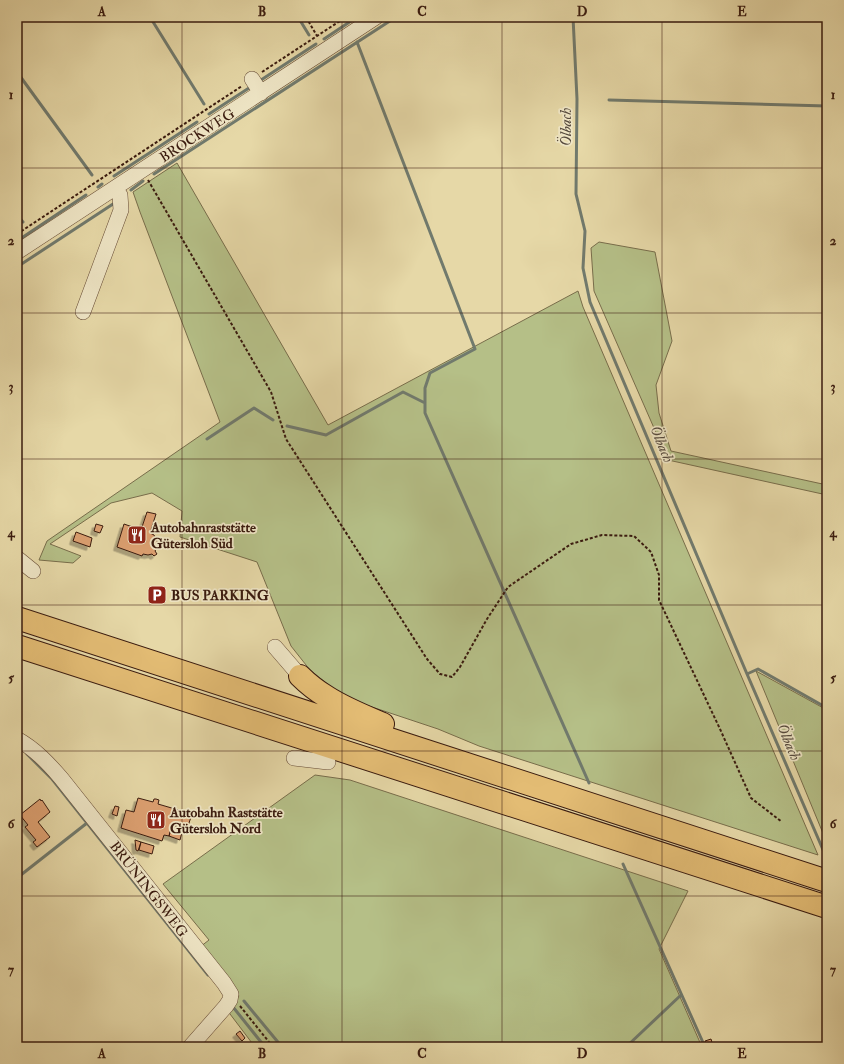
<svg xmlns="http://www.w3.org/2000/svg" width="844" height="1064" font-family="'IM FELL Double Pica',serif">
<defs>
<filter id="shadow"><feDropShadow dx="-3.5" dy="3.5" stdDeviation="0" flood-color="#0004"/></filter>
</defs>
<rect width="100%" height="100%" fill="#e6d8a7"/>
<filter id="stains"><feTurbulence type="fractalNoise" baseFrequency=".005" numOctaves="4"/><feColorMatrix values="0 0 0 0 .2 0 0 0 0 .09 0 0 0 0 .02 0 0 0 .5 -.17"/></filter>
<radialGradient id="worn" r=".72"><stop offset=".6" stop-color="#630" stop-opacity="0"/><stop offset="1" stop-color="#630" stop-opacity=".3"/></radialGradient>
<path fill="#b5bf87" stroke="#786d4b" d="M177,163L328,425L578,291L583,307L818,855L479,746L438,729L354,701L335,690L310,670L291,646L257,562L180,537L182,511L152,493L111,503L50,544L81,556L73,563L39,560L47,541L220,422L140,212L133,192Z
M599,242L655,252L672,341L656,385L659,413L671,451L827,485V495L668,460L594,291L591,248Z
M756,671L827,710V843Z
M315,775L350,780L688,891L659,949L702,1047H255L227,1010L239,996L200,947L209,940L163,884Z"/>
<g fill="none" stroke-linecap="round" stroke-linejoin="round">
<path stroke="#717a6d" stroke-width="3" d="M150,17L204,104
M298,17L309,35
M573,17L577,99L576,194L585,231L583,268L590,302L747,674L827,859
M324,39L357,17
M357,42L475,349L430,373L425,388V413L589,783
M17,72L92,175
M261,80L316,44
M609,100L827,106
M209,114L249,88
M154,174L396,17
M114,176L197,122
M98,187L102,184
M131,190L143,181
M17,215L23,222
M17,241L86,195
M17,267L113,204
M287,426L326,435L403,392L425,403
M207,439L254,408L273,420
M747,674L758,669L827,708
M27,754L52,779L208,975
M623,864L705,1047
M17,878L87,823
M244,1001L282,1047
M233,1007L265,1047
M626,1047L681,995"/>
</g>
<path fill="#dda071" stroke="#3a1b0f" filter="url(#shadow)" d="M147,512L156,514L150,533L154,535L157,541L158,546L155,551L157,554L154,556L152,554L148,555L143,554L142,556L117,547L124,524L141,530Z
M96,524L103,526L100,533L94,531Z
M76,532L92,538L90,547L73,541Z
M138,798L153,802L154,799H156L159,800L158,804L192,814L187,829L172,825L169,836L164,835L162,841L121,828L126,810L134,812Z
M40,799L41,801L42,800L50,812L38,822L50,837L37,847L33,842L36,840L25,827L28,825L20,815Z
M115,806L119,807L117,816L112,814Z
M172,825L183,828L180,840L169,836Z
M135,840L141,842L138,851L136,850Z
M141,842L154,846L152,854L139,850Z
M240,1031L245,1038L242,1041L236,1034Z
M711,1039L713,1046L707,1047L705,1041Z"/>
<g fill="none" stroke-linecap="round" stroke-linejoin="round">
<defs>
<path id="minor" d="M252,79L261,93
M17,252L376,17
M83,312L121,210L120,195L115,188
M17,558L33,571
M275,647L300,676
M17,739C35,749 48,763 61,778L224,983L231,994L230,1000L226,1006L190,1047
M294,758L328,762"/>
<path id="highway" d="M17,618L827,881
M17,646L827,907
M300,676C308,684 317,691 327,697C344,708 364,716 383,724"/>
</defs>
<use href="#minor" stroke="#654a35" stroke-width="16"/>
<use href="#highway" stroke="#3a1b0f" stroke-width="24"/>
<path stroke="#3a1b0f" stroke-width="2" stroke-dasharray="3 2" stroke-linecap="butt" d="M306,17L317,36
M262,72L346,17
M148,180L271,392L286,439L427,659L440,674L452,677L460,667L487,619L508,587L571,544L602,535L634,536L651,552L659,575V600L720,729L751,798L782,822
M17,234L242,86
M240,1006L273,1047"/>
<use href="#minor" stroke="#efe6c6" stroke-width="15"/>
<use href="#highway" stroke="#e3bc74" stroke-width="22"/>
</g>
<path fill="none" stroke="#3a1b0f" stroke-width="1" stroke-opacity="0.55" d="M182,17V1047M342,17V1047M502,17V1047M662,17V1047M17,168H827M17,313H827M17,459H827M17,605H827M17,751H827M17,896H827"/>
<defs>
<symbol id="restaurant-square" viewBox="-11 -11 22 22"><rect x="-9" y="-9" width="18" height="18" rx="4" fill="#8f2418" stroke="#efe6c6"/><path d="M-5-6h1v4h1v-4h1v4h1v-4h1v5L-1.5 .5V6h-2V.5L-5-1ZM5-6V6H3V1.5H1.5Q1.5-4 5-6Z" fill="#fff"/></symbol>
<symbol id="parking-square" viewBox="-11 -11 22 22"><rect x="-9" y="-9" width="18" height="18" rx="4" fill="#8f2418" stroke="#efe6c6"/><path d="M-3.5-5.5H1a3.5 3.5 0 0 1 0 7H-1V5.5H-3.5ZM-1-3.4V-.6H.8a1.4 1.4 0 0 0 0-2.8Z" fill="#fff"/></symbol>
</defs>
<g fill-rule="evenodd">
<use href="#restaurant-square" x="126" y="524" width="22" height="22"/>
<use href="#parking-square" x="146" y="584" width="22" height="22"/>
<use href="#restaurant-square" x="145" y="809" width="22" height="22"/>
</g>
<g text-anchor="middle" stroke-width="3.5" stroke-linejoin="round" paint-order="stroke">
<g font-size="14" fill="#3a1b0f" stroke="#efe6c6">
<text transform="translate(197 135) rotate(-33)" y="5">BROCKWEG</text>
<text transform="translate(149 889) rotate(52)" y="5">BRÜNINGSWEG</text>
</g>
<g font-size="14" font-weight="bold" fill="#3a1b0f" stroke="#efe6c6" text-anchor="start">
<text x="151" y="532">Autobahnraststätte<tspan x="151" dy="16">Gütersloh Süd</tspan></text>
<text x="171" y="600">BUS PARKING</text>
<text x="170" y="817">Autobahn Raststätte<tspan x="170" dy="16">Gütersloh Nord</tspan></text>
</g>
<g font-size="15" font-style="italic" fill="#564a3e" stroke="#efe6c6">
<text transform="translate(566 127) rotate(-90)" y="5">Ölbach</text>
<text transform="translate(662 444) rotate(67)" y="5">Ölbach</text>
<text transform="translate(789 742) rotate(67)" y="5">Ölbach</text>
</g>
</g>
<rect width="844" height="1064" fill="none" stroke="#e6d8a7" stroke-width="44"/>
<rect x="22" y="22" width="800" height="1020" fill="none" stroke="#3a1b0f" stroke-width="1.5"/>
<g font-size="13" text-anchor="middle" font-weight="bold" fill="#3a1b0f">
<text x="102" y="16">A</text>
<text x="262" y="16">B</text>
<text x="422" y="16">C</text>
<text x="582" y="16">D</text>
<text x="742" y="16">E</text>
<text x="11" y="99">1</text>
<text x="833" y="99">1</text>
<text x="11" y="245">2</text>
<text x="833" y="245">2</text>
<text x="11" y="391">3</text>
<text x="833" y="391">3</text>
<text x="11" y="537">4</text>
<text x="833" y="537">4</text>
<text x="11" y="682">5</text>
<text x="833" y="682">5</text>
<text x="11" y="828">6</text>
<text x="833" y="828">6</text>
<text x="11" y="974">7</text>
<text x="833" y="974">7</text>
<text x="102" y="1058">A</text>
<text x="262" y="1058">B</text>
<text x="422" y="1058">C</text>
<text x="582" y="1058">D</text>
<text x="742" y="1058">E</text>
</g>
<rect width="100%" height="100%" filter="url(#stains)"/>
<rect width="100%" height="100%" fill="url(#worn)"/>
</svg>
